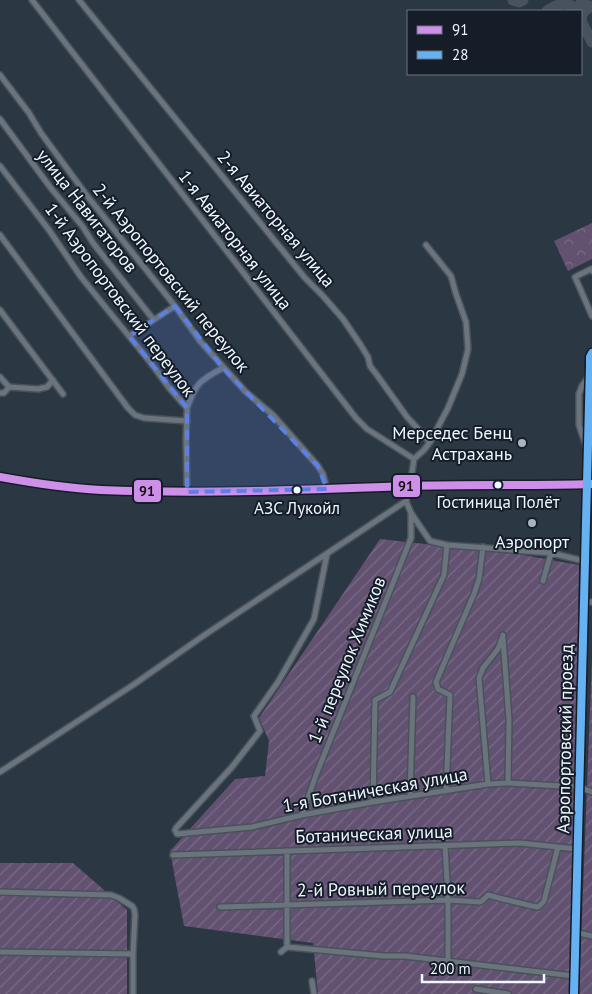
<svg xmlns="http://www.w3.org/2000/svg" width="592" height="994" font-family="'PT Sans',sans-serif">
<defs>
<pattern id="park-crowns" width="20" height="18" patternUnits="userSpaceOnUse" patternTransform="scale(1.25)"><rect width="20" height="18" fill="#625171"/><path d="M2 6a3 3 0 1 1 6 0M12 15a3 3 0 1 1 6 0" fill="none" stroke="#796b86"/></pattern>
<pattern id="garden-furrows" width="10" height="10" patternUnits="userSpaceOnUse" patternTransform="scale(1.25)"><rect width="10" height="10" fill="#625171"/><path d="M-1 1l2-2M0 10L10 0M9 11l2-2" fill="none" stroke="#796b86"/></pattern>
</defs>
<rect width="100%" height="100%" fill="#2b3743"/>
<path fill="url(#park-crowns)" d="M592,223V259L568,271L554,241Z"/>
<path fill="url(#garden-furrows)" d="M380,539L523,555L579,565L572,994H318L313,943L184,926L170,851L235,779L265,776L269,741L259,718Z
M592,658V994H579Z
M0,863H73L127,910V994H0Z"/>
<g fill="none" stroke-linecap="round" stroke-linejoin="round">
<path stroke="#48525e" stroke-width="11" d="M513,0L519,2L523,0
M547,11C556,6 563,0 573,7
M578,11L579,6L584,0
M581,21L592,42
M582,23C580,14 584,10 592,6"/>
<defs>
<path id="minor" d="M79,0L305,278L323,296L343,319L360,344L368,357L370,366L377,375L407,417L430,442
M0,75L29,113L41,133L88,197L175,306L200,341L245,391L273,415L318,466L323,474L327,489
M0,119L50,187L83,227L93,243L153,319
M0,166L49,230L81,277L150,362L170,389L187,408L186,438L187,492
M0,235L128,408L135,415L144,418L187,421
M592,271L591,269L575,277L592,316
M0,310L63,394
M129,336L175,306
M0,377L9,387L38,389L47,387L53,380
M0,393H4L9,387
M187,408C196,383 200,380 223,368
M586,446L579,425V394L582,386L589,376
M414,459L424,450L430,442L448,408L462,374L468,349L466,322L456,294L451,276L426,245
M406,501L411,513L430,541L447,545L551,553L584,561
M327,554L314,619L278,682L254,716L260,731L232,767L176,828L175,830L177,834L252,827L302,815L373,802L488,784L508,783L579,787L592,792
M543,581L551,553
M583,602H592
M503,638L509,720L508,783
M0,772L133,685L206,634L406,501L410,486L414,459L367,429L356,418L32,0
M488,784L479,678L483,668L498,649L503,635
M446,791L450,695L438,689L436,682L474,594L479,579L483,547
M410,796L413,697
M373,802L375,700L390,692L444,575L447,545
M302,815L316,775L411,538V513
M445,845L448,900V961
M173,855L520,843L577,849
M0,892L111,895L119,898L132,906L134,909L135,914L133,954V994
M220,907L448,900L480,902L482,901L488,895C495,897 535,907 538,907C541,905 542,903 544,901L558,847
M575,932L592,936
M287,947V851
M0,952L133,954
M281,952L287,947L384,956H405L574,976
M312,981L314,994
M476,989L508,994"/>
<path id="secondary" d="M0,477C33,483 67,488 101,490C203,494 305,490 407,486C469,484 530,486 592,484
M574,994L590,365V357H592"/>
</defs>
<use href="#minor" stroke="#48525b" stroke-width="8"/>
<use href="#secondary" stroke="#48525b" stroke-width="9"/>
<use href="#minor" stroke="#6b737d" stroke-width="5"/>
<use href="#secondary" stroke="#6b737d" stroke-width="7"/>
<defs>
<path id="bus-1" d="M0,477C33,483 67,488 101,490C203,494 305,490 407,486C469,484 530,486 592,484"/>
<path id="bus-2" d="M574,994L590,365V357L592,353"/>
</defs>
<use href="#bus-1" stroke="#141d28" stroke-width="11"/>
<use href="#bus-2" stroke="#141d28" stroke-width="11"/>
<use href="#bus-1" stroke="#ce8fe9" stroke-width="8"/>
<use href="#bus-2" stroke="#66b1f2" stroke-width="8"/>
</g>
<path fill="#5c80e4" fill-opacity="0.2" stroke="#5c80e4" stroke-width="4" stroke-dasharray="10 6" stroke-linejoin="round" d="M175,306L223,368L318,466L327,489L187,492V408L129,336Z"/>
<g fill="#aab3bd" stroke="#141d28" stroke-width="2">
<circle cx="522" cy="443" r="5"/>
<circle cx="532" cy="523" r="5"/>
</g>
<g fill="#eef6ff" stroke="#141d28" stroke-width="2">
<circle cx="498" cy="485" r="4.5"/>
<circle cx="297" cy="490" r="4.5"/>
</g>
<g text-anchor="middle" stroke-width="4" stroke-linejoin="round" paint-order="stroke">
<g font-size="17" fill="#eef6ff" stroke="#141d28">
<text x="498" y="508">Гостиница Полёт</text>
<text x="297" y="514">АЗС Лукойл</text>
</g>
<g font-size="18" fill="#eef6ff" stroke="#141d28">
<text transform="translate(87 211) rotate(52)" y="6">улица Навигаторов</text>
<text transform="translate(276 219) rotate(50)" y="6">2-я Авиаторная улица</text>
<text transform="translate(235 240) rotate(52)" y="6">1-я Авиаторная улица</text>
<text transform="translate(171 278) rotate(51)" y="6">2-й Аэропортовский переулок</text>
<text transform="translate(120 300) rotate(53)" y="6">1-й Аэропортовский переулок</text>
<text transform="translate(347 660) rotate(-68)" y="6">1-й переулок Химиков</text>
<text transform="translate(565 739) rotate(-89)" y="6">Аэропортовский проезд</text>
<text transform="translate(375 790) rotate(-10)" y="6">1-я Ботаническая улица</text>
<text transform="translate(374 834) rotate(-2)" y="6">Ботаническая улица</text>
<text transform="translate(381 889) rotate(-1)" y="6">2-й Ровный переулок</text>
</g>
<g font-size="18" fill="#eef6ff" stroke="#141d28" text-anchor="end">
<text x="512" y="439">Мерседес Бенц<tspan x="512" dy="21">Астрахань</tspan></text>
<text x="532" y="548" text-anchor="middle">Аэропорт</text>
</g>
</g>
<g stroke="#141d28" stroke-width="2">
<rect x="392" y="474" width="29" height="24" rx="5" fill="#ce8fe9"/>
<rect x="133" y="479" width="29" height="24" rx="5" fill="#ce8fe9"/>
</g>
<g font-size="14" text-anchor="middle" font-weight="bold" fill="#111">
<text x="406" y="491">91</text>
<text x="147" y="496">91</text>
</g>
<rect x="407" y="10" width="175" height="65" fill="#141d28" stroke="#6b747e"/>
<rect x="417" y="26" width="25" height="8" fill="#ce8fe9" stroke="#6b747e"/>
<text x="452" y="35" font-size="15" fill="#eef6ff">91</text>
<rect x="417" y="51" width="25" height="8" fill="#66b1f2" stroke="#6b747e"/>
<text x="452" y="60" font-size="15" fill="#eef6ff">28</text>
<path d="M422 974v8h122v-8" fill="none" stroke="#eef6ff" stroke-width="2.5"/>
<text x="430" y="974" font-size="15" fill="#eef6ff" stroke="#141d28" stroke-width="4" paint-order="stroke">200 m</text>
</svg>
